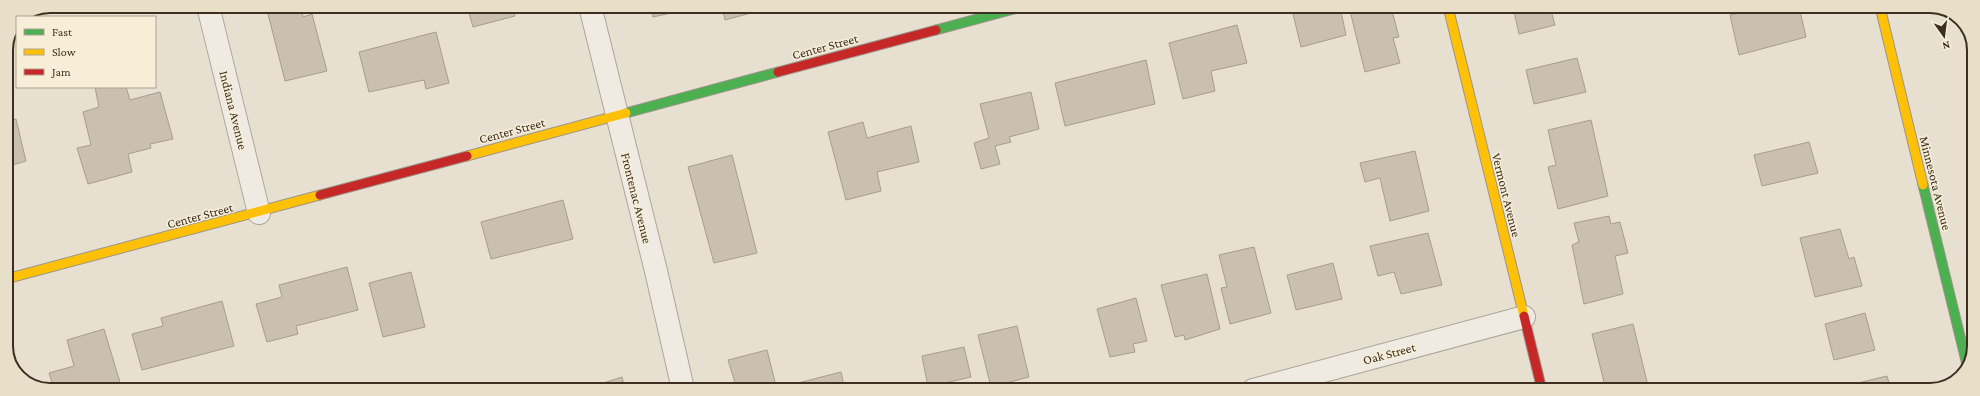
<svg xmlns="http://www.w3.org/2000/svg" width="1980" height="396" font-family="'Crimson Pro',serif">
<rect width="100%" height="100%" fill="#e7e0d1"/>
<path fill="#cbbfb2" stroke="#a89c90" d="M266,6H301L303,17L312,14L327,71L285,81Z
M467,6H512L515,16L473,27Z
M651,6H693V8L653,17Z
M722,6H777L725,20Z
M1320,7H1340L1346,35L1301,47L1293,14Z
M1349,7H1391L1399,37L1393,38L1400,63L1365,72Z
M1513,7H1550L1555,25L1519,34Z
M1765,7H1799L1806,37L1739,55L1730,15Z
M1958,17L1961,19L1967,30L1961,32Z
M1237,25L1247,63L1211,71L1215,91L1183,99L1169,43Z
M436,32L449,83L426,89L424,80L369,92L359,52Z
M1577,58L1586,92L1534,104L1526,70Z
M1146,60L1155,104L1065,126L1055,83Z
M95,87H126L130,100L160,92L173,139L150,144L151,148L128,154L132,172L88,184L77,148L91,145L83,112L99,107Z
M1031,92L1039,129L1009,137L1011,142L995,146L1000,164L981,169L974,143L989,138L980,104Z
M16,119L26,161L6,167V122Z
M1591,120L1608,196L1558,209L1548,167L1556,165L1548,130Z
M863,122L867,138L911,126L919,162L877,172L881,191L846,200L828,132Z
M1809,142L1818,173L1762,186L1754,155Z
M1415,151L1429,211L1390,221L1380,178L1365,182L1360,163Z
M732,155L757,253L714,263L688,167Z
M6,188L11,207L6,208Z
M563,200L573,239L491,259L481,222Z
M1609,216L1611,224L1620,222L1628,253L1615,256L1623,294L1584,304L1572,245L1579,242L1574,223Z
M1840,229L1849,259L1854,257L1862,286L1815,297L1800,238Z
M1428,233L1442,285L1401,294L1394,272L1378,276L1370,246Z
M1254,247L1271,313L1230,324L1221,288L1227,287L1219,255Z
M1333,263L1342,299L1296,310L1287,275Z
M347,267L358,310L296,326L298,334L267,342L256,304L282,297L279,285Z
M411,272L425,327L383,337L369,283Z
M1207,274L1220,329L1185,340L1184,335L1175,337L1161,285Z
M1136,298L1147,341L1133,344L1135,352L1110,357L1097,309Z
M222,301L234,346L142,370L132,334L163,326L161,318Z
M1865,313L1875,350L1834,360L1825,324Z
M1633,324L1649,390H1606L1592,334Z
M1017,326L1029,377L991,387L978,335Z
M104,329L122,389H54L49,373L74,366L67,340Z
M964,347L971,377L928,387L922,356Z
M767,350L777,390L737,389L728,360Z
M841,372L845,390H800L798,383Z
M1887,376L1891,390H1838L1837,388Z
M622,377L625,389H585Z
M1481,384L1483,390H1460Z"/>
<g fill="none" stroke-linecap="round" stroke-linejoin="round">
<defs>
<path id="street" d="M208,6L259,213
M590,6L656,271L683,389
M1253,390L1524,317"/>
<path id="fast" d="M936,30L1025,6
M626,113L778,72
M1923,185L1967,365"/>
<path id="slow" d="M1448,7L1524,316
M1880,7L1923,185
M467,156L626,113
M6,279L320,195"/>
<path id="jam" d="M778,72L936,30
M320,195L467,156
M1524,316L1542,390"/>
</defs>
<use href="#street" stroke="#ada599" stroke-width="24"/>
<use href="#fast" stroke="#9c958a" stroke-width="11"/>
<use href="#slow" stroke="#9c958a" stroke-width="11"/>
<use href="#jam" stroke="#9c958a" stroke-width="11"/>
<use href="#street" stroke="#efebe3" stroke-width="22"/>
<use href="#fast" stroke="#4caf50" stroke-width="9"/>
<use href="#slow" stroke="#ffc107" stroke-width="9"/>
<use href="#jam" stroke="#c62828" stroke-width="9"/>
</g>
<g text-anchor="middle" stroke-width="3" stroke-linejoin="round" paint-order="stroke">
<g font-size="13" fill="#3d2e20" stroke="#f7eed8">
<text transform="translate(825 46) rotate(-15)" y="5">Center Street</text>
<text transform="translate(234 110) rotate(76)" y="5">Indiana Avenue</text>
<text transform="translate(512 130) rotate(-15)" y="5">Center Street</text>
<text transform="translate(1936 183) rotate(76)" y="5">Minnesota Avenue</text>
<text transform="translate(1507 195) rotate(76)" y="5">Vermont Avenue</text>
<text transform="translate(637 198) rotate(76)" y="5">Frontenac Avenue</text>
<text transform="translate(200 215) rotate(-15)" y="5">Center Street</text>
<text transform="translate(1389 353) rotate(-15)" y="5">Oak Street</text>
</g>
</g>
<path d="M0 0H1980V396H0ZM50 13H1930A37 37 0 0 1 1967 50V346A37 37 0 0 1 1930 383H50A37 37 0 0 1 13 346V50A37 37 0 0 1 50 13Z" fill="#e8dfc9" fill-rule="evenodd"/>
<path fill="none" stroke="#3d2e20" stroke-width="2" d="M50 13H1930A37 37 0 0 1 1967 50V346A37 37 0 0 1 1930 383H50A37 37 0 0 1 13 346V50A37 37 0 0 1 50 13Z"/>
<rect x="16" y="16" width="140" height="72" fill="#f7eed8" stroke="#ada18e"/>
<rect x="24" y="29" width="20" height="6" fill="#4caf50" stroke="#ada18e"/>
<text x="52" y="36" font-size="12" fill="#3d2e20">Fast</text>
<rect x="24" y="49" width="20" height="6" fill="#ffc107" stroke="#ada18e"/>
<text x="52" y="56" font-size="12" fill="#3d2e20">Slow</text>
<rect x="24" y="69" width="20" height="6" fill="#c62828" stroke="#ada18e"/>
<text x="52" y="76" font-size="12" fill="#3d2e20">Jam</text>
<g transform="translate(1944 36) rotate(166)" stroke="#f7eed8" stroke-width="3" paint-order="stroke">
<path d="M0-3L7 15L0 10L-7 15Z" fill="#3d2e20"/>
<text y="-6" font-size="11" font-weight="bold" text-anchor="middle" fill="#3d2e20">N</text>
</g>
</svg>
